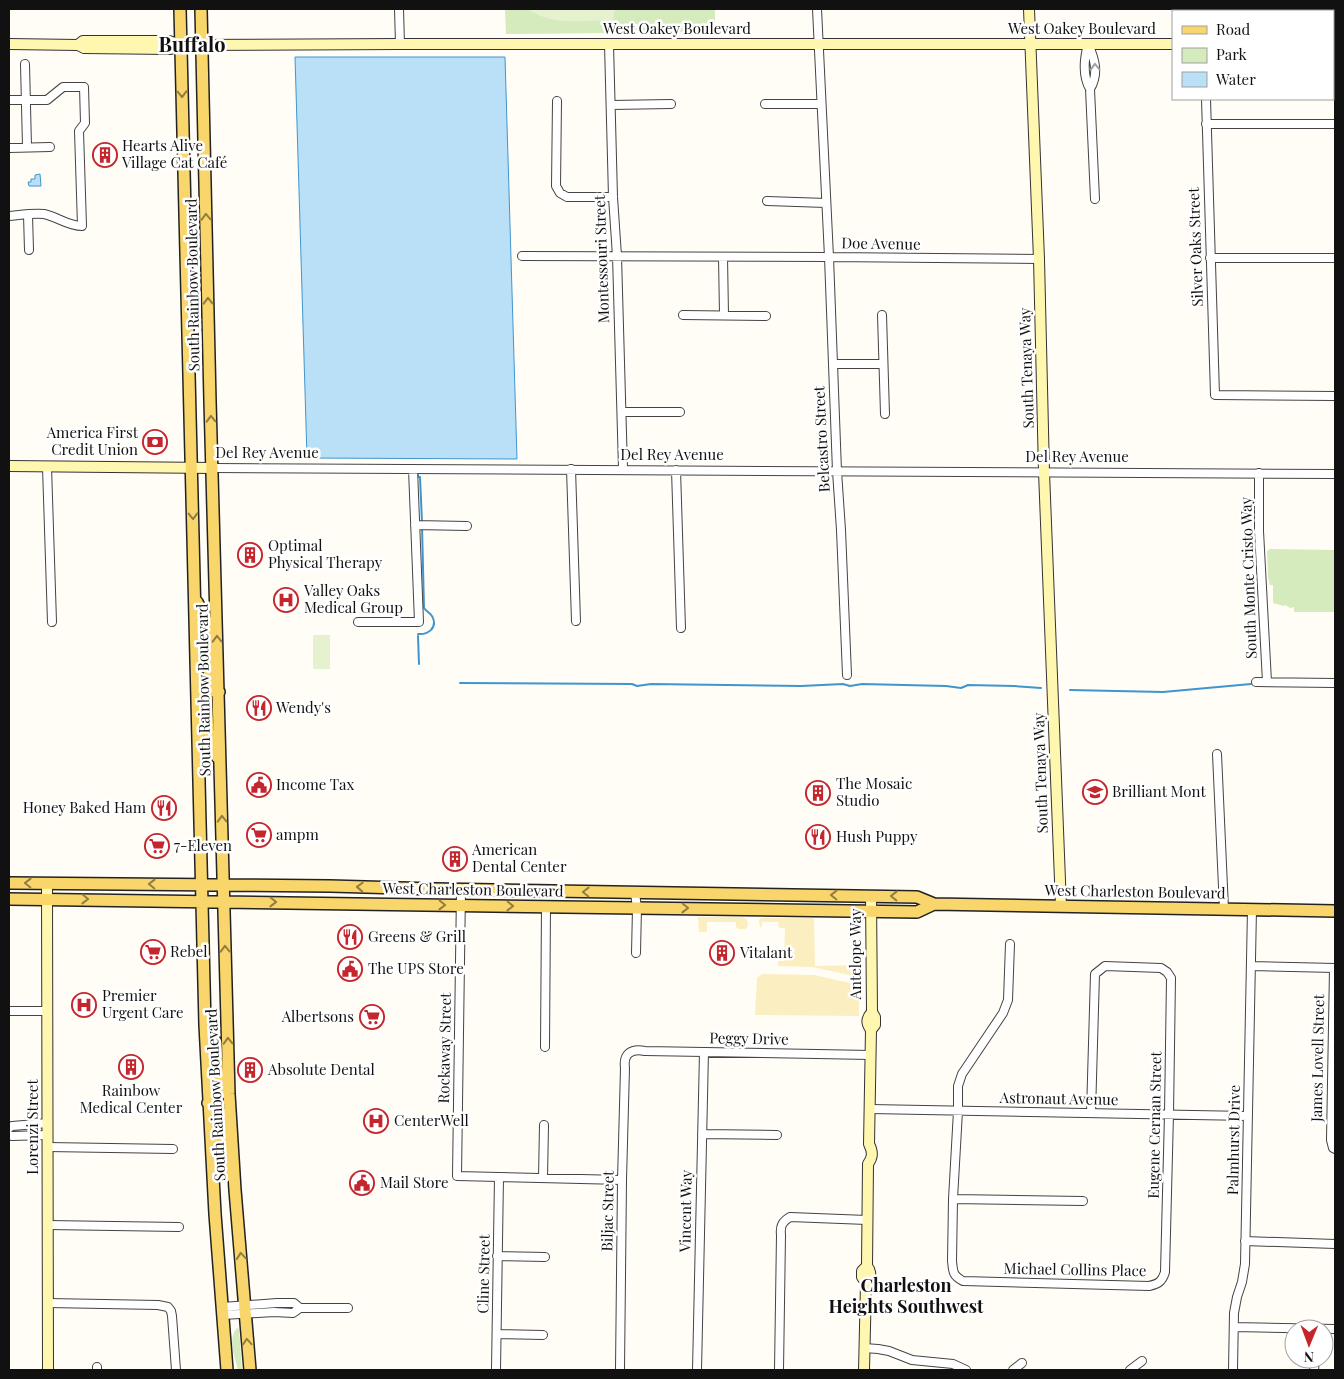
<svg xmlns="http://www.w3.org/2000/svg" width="1344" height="1379" font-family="'Playfair Display',serif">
<rect width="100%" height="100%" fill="#fffdf5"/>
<path fill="#d5ebbd" d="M505,9H715V32L506,34Z
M1270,549L1335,550V612H1294V607L1290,608L1285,605L1284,606L1273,603V585H1270L1268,578L1267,551Z
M237,1328L239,1329L242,1370H238C235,1357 227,1340 237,1328Z"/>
<path fill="#fbeec1" d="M698,917H743L747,920L748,926L745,929H738V928L736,927V922H707V932H699Z
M761,918H814L815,966L860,965L859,977L812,967L778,966V961H784L785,928H779L778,922H762V927H760L759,920Z
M762,974L814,975L859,985V1016L755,1015L757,978Z"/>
<path fill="#e6f2cf" d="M529,9H615L613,20C587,20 550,27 529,9Z
M313,635H330V669H313Z"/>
<path fill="#b9e0f7" stroke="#3f96cf" d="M505,57L517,459L307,458L295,57Z
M40,174L41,186H29L28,182H31V179H35V175Z"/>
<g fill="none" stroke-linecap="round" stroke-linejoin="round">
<path stroke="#3f96cf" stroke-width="2" d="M418,474V477H420L422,522
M418,634C428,635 437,628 433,618C432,614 427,612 424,608L422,526
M418,636L419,664
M460,683L632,684L637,686L651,684L801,686L843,684L850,686L862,684L946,686L961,688L968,685L1014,686L1041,688
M1070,690L1163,692L1251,684"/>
<defs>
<path id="street" d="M399,9L400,44
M817,9L829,257L837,471L841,530L847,675
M1236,9V11
M609,44L613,197L617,256L623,469
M1088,44C1084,59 1082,75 1090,89L1095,199
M1088,44C1095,59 1099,74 1090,89
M25,64L27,147
M1206,99L1215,395L1335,396
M9,100H47L63,87H84L85,123L79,131L82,226C68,226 58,217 44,214C33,213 20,215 9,216
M557,101L556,186L560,193L567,197H613
M765,104H821
M611,105L671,104
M1206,124H1335
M9,148L50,147
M767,201L826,203
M28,215L29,250
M522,256L829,257L1039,259
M723,257L724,315
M1210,258H1335
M683,315L766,316
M882,315L885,414
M833,364H883
M622,412H680
M47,467L52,622
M213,468L1335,474
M571,469L576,621
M676,470L681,628
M1259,473V531L1267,682
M415,525L467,526
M358,622H419L413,469
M1256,682L1335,683
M1217,754L1224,909
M461,890L457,1176L622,1180
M635,893L637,908L636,953
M1010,944L1008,1000L1003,1013L962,1074L958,1086V1111L953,1199L952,1261C953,1272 953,1276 963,1281L1149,1286C1158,1284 1162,1282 1165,1272L1169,1114L1171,978L1167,972L1161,968L1105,966L1095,974L1091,1113
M1251,966L1335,968
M1334,968L1331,1140L1333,1148L1335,1149
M9,1011H47
M545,1047L546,906
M870,1109L1248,1116
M9,1128L12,1126L48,1123
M702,1134L777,1135
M9,1135L12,1136L48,1135
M48,1147L173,1149
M543,1178L544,1125
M953,1199L1083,1201
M48,1225L179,1227
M1245,1241L1335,1244
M497,1256L545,1257
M48,1303L158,1305L168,1307L171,1311L172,1316L176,1370
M222,1307L277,1303H294L300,1308H348
M223,1315L274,1312L293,1313L300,1308
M1234,1327L1335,1329
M497,1334L543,1335
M864,1348L878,1349L889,1351L912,1360L953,1364L966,1370
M97,1370V1367
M496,1370L499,1177
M620,1370L622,1180L625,1068C623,1054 631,1048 645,1051L871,1055
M697,1370L704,1052
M779,1370L781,1235C780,1226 782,1222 790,1217L867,1220
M1013,1370L1022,1363
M1130,1370L1142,1361
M1233,1370L1234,1313L1237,1297L1242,1282L1245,1264L1252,909
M1314,1370L1315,1359"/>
<path id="secondary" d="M1029,9L1039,259L1044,472L1061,906
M9,44L78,45L84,48L170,49L181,45L400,44H1173
M78,45L83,41H169L181,45
M1333,45H1335
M9,466L213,468
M47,883L48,1370
M871,1030L875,1025V1017L872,1012L871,896
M866,1283C871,1277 872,1272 867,1266L868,1164C873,1157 873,1152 869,1144L871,1030C866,1023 866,1019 872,1012
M864,1370L866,1283L862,1277V1271L867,1266"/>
<path id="primary" d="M180,9L205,1025L215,1214L227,1370
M201,9L210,401L229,1094L235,1190L250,1370
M197,602L207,623V655L209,665L210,685L214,691L219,692
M197,688L203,689L206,691L208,732L217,757
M9,883L330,886L436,889L917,897L934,904L1335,911
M9,899L917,912L934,904
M205,1026L216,1043L218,1087L223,1092L229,1094
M208,1103L217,1107L220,1112L222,1152L231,1176"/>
</defs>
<use href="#street" stroke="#444" stroke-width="10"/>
<use href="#secondary" stroke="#333" stroke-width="12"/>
<use href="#primary" stroke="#222" stroke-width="14"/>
<use href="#street" stroke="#fff" stroke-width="8"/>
<use href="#secondary" stroke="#fff6b0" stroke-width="10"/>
<use href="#primary" stroke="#f9d66b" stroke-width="11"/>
</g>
<defs><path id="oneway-chevron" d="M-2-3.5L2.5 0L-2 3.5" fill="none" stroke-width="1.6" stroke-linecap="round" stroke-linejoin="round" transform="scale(1.25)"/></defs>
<use stroke="#a0a0a0" href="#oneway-chevron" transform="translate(1095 67) rotate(-92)"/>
<g stroke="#917d42">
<use href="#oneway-chevron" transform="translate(182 94) rotate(89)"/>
<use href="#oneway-chevron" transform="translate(206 217) rotate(-92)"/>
<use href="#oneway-chevron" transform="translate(208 301) rotate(-91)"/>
<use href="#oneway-chevron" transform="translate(211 419) rotate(-92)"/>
<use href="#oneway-chevron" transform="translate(193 516) rotate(89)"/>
<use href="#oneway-chevron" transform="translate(217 639) rotate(-91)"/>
<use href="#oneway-chevron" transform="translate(222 819) rotate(-91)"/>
<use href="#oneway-chevron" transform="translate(28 883) rotate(-179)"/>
<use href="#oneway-chevron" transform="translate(152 884) rotate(-179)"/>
<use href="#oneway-chevron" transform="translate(360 887) rotate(-178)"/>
<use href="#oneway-chevron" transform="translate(586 892) rotate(-179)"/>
<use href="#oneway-chevron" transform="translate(834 895) rotate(-179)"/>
<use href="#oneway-chevron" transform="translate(894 896) rotate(-179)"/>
<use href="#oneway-chevron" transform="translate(85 899) rotate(1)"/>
<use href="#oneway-chevron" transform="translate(273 902) rotate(1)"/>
<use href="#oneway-chevron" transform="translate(442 905) rotate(1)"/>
<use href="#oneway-chevron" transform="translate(510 906) rotate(1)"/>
<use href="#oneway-chevron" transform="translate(685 908) rotate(1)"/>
<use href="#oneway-chevron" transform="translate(225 949) rotate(-91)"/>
<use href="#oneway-chevron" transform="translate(228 1041) rotate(-92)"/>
<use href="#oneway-chevron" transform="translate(241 1256) rotate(-95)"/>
<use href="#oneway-chevron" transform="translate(247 1342) rotate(-94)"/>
</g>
<defs>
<symbol id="building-ring" viewBox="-11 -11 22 22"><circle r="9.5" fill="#fff" stroke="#c4262e" stroke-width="1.5"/><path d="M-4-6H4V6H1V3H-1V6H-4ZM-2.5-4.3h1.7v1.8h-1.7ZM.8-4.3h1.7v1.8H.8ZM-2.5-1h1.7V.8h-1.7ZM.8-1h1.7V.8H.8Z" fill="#c4262e"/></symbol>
<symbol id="bank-ring" viewBox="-11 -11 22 22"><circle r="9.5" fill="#fff" stroke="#c4262e" stroke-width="1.5"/><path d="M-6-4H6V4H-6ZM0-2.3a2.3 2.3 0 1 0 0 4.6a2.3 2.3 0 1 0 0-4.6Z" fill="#c4262e"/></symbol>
<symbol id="hospital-ring" viewBox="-11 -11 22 22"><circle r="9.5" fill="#fff" stroke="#c4262e" stroke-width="1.5"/><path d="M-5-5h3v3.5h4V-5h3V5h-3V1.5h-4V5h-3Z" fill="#c4262e"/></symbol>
<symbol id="restaurant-ring" viewBox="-11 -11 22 22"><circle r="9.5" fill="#fff" stroke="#c4262e" stroke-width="1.5"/><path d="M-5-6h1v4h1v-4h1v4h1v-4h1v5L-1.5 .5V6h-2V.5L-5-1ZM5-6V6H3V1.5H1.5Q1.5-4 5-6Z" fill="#c4262e"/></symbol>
<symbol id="civic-ring" viewBox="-11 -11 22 22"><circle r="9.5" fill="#fff" stroke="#c4262e" stroke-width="1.5"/><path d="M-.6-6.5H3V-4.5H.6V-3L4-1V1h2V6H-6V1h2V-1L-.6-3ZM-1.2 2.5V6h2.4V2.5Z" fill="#c4262e"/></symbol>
<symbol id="school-ring" viewBox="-11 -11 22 22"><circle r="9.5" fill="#fff" stroke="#c4262e" stroke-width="1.5"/><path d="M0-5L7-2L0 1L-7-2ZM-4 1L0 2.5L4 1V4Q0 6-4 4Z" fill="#c4262e"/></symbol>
<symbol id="supermarket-ring" viewBox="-11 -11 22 22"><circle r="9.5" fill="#fff" stroke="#c4262e" stroke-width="1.5"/><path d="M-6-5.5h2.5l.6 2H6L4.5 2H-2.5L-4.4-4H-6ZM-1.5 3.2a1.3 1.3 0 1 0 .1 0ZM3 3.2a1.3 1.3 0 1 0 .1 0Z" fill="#c4262e"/></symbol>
</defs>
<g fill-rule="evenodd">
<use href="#building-ring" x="91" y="141" width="28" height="28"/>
<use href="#bank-ring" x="141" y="428" width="28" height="28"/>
<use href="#building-ring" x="236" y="541" width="28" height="28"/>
<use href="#hospital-ring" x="272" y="586" width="28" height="28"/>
<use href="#restaurant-ring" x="245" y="694" width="28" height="28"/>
<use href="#civic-ring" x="245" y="771" width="28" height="28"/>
<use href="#school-ring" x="1081" y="778" width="28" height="28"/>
<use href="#building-ring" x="804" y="779" width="28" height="28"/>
<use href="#restaurant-ring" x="150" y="794" width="28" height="28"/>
<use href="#supermarket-ring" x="245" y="821" width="28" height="28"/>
<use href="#restaurant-ring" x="804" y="823" width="28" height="28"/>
<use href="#supermarket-ring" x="143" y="832" width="28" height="28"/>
<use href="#building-ring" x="441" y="845" width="28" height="28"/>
<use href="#restaurant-ring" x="336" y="923" width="28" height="28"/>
<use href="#supermarket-ring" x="139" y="938" width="28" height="28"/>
<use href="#building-ring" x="708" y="939" width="28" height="28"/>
<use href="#civic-ring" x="336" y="955" width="28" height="28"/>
<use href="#hospital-ring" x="70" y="991" width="28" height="28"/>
<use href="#supermarket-ring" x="358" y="1003" width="28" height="28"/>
<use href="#building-ring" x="117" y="1053" width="28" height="28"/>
<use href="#building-ring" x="236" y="1056" width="28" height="28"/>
<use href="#hospital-ring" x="362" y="1107" width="28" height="28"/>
<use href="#civic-ring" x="348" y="1169" width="28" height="28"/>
</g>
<g text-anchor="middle" stroke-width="5" stroke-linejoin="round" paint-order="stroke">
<g font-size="15" fill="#111" stroke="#fff">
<text x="677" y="34">West Oakey Boulevard</text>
<text x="1082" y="34">West Oakey Boulevard</text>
<text transform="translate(881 244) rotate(1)" y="5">Doe Avenue</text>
<text transform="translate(1196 247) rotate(-92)" y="5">Silver Oaks Street</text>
<text transform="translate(602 259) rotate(-92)" y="5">Montessouri Street</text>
<text transform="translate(193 285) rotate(-91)" y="5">South Rainbow Boulevard</text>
<text transform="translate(1027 368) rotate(-92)" y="5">South Tenaya Way</text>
<text transform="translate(822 439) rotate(-93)" y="5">Belcastro Street</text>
<text x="267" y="458">Del Rey Avenue</text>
<text x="672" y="460">Del Rey Avenue</text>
<text x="1077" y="462">Del Rey Avenue</text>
<text transform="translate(1249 578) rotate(-92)" y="5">South Monte Cristo Way</text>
<text transform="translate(204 690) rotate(-91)" y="5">South Rainbow Boulevard</text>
<text transform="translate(1041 773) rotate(-92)" y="5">South Tenaya Way</text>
<text transform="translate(473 890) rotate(1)" y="5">West Charleston Boulevard</text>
<text transform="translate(1135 892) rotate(1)" y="5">West Charleston Boulevard</text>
<text transform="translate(856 954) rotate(-90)" y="5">Antelope Way</text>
<text transform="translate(749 1039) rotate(1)" y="5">Peggy Drive</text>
<text transform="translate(445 1048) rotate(-89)" y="5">Rockaway Street</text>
<text transform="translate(1318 1058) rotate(-89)" y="5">James Lovell Street</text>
<text transform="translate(216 1095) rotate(-93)" y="5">South Rainbow Boulevard</text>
<text transform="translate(1059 1099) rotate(1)" y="5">Astronaut Avenue</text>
<text transform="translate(1155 1125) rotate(-89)" y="5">Eugene Cernan Street</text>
<text transform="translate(33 1127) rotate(-90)" y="5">Lorenzi Street</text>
<text transform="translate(1234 1140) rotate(-89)" y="5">Palmhurst Drive</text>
<text transform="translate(608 1211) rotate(-89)" y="5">Biljac Street</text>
<text transform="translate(686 1211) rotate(-89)" y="5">Vincent Way</text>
<text transform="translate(1075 1270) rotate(1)" y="5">Michael Collins Place</text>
<text transform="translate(484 1274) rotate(-89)" y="5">Cline Street</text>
</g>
<g font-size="15" fill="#111" stroke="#fff" text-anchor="start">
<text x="122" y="151">Hearts Alive<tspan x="122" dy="17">Village Cat Café</tspan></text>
<text x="138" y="438" text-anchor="end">America First<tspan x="138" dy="17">Credit Union</tspan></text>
<text x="268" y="551">Optimal<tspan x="268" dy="17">Physical Therapy</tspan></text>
<text x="304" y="596">Valley Oaks<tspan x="304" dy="17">Medical Group</tspan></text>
<text x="276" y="713">Wendy's</text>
<text x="836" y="789">The Mosaic<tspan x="836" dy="17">Studio</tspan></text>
<text x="276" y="790">Income Tax</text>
<text x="1112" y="797">Brilliant Mont</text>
<text x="146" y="813" text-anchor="end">Honey Baked Ham</text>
<text x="276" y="840">ampm</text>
<text x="836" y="842">Hush Puppy</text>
<text x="174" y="851">7-Eleven</text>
<text x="472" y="855">American<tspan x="472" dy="17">Dental Center</tspan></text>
<text x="368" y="942">Greens &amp; Grill</text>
<text x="170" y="957">Rebel</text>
<text x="740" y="958">Vitalant</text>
<text x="368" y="974">The UPS Store</text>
<text x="102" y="1001">Premier<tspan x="102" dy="17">Urgent Care</tspan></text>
<text x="354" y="1022" text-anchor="end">Albertsons</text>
<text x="268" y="1075">Absolute Dental</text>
<text x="131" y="1096" text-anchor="middle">Rainbow<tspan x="131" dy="17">Medical Center</tspan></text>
<text x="394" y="1126">CenterWell</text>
<text x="380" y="1188">Mail Store</text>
</g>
<g font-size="18" font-weight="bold" fill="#111" stroke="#fff">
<text x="906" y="1292">Charleston<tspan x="906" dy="21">Heights Southwest</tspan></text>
</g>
<g font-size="20" font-weight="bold" fill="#111" stroke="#fff">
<text x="192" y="52">Buffalo</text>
</g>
</g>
<rect width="1344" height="1379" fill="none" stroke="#111111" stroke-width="20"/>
<rect x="1172" y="10" width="162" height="90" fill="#ffffff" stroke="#a0a0a0"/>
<rect x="1182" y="26" width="25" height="8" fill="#f9d66b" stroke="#a0a0a0"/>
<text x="1216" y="35" font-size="15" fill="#111111">Road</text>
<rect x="1182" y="48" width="25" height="15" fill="#d5ebbd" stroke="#a0a0a0"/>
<text x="1216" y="60" font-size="15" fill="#111111">Park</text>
<rect x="1182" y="72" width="25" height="15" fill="#b9e0f7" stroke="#a0a0a0"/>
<text x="1216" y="85" font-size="15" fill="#111111">Water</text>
<g transform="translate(1309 1344) rotate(181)"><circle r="24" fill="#ffffff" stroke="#a0a0a0"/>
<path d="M0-4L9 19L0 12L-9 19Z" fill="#c4262e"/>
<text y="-8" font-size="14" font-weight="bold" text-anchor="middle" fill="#111111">N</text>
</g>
</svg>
